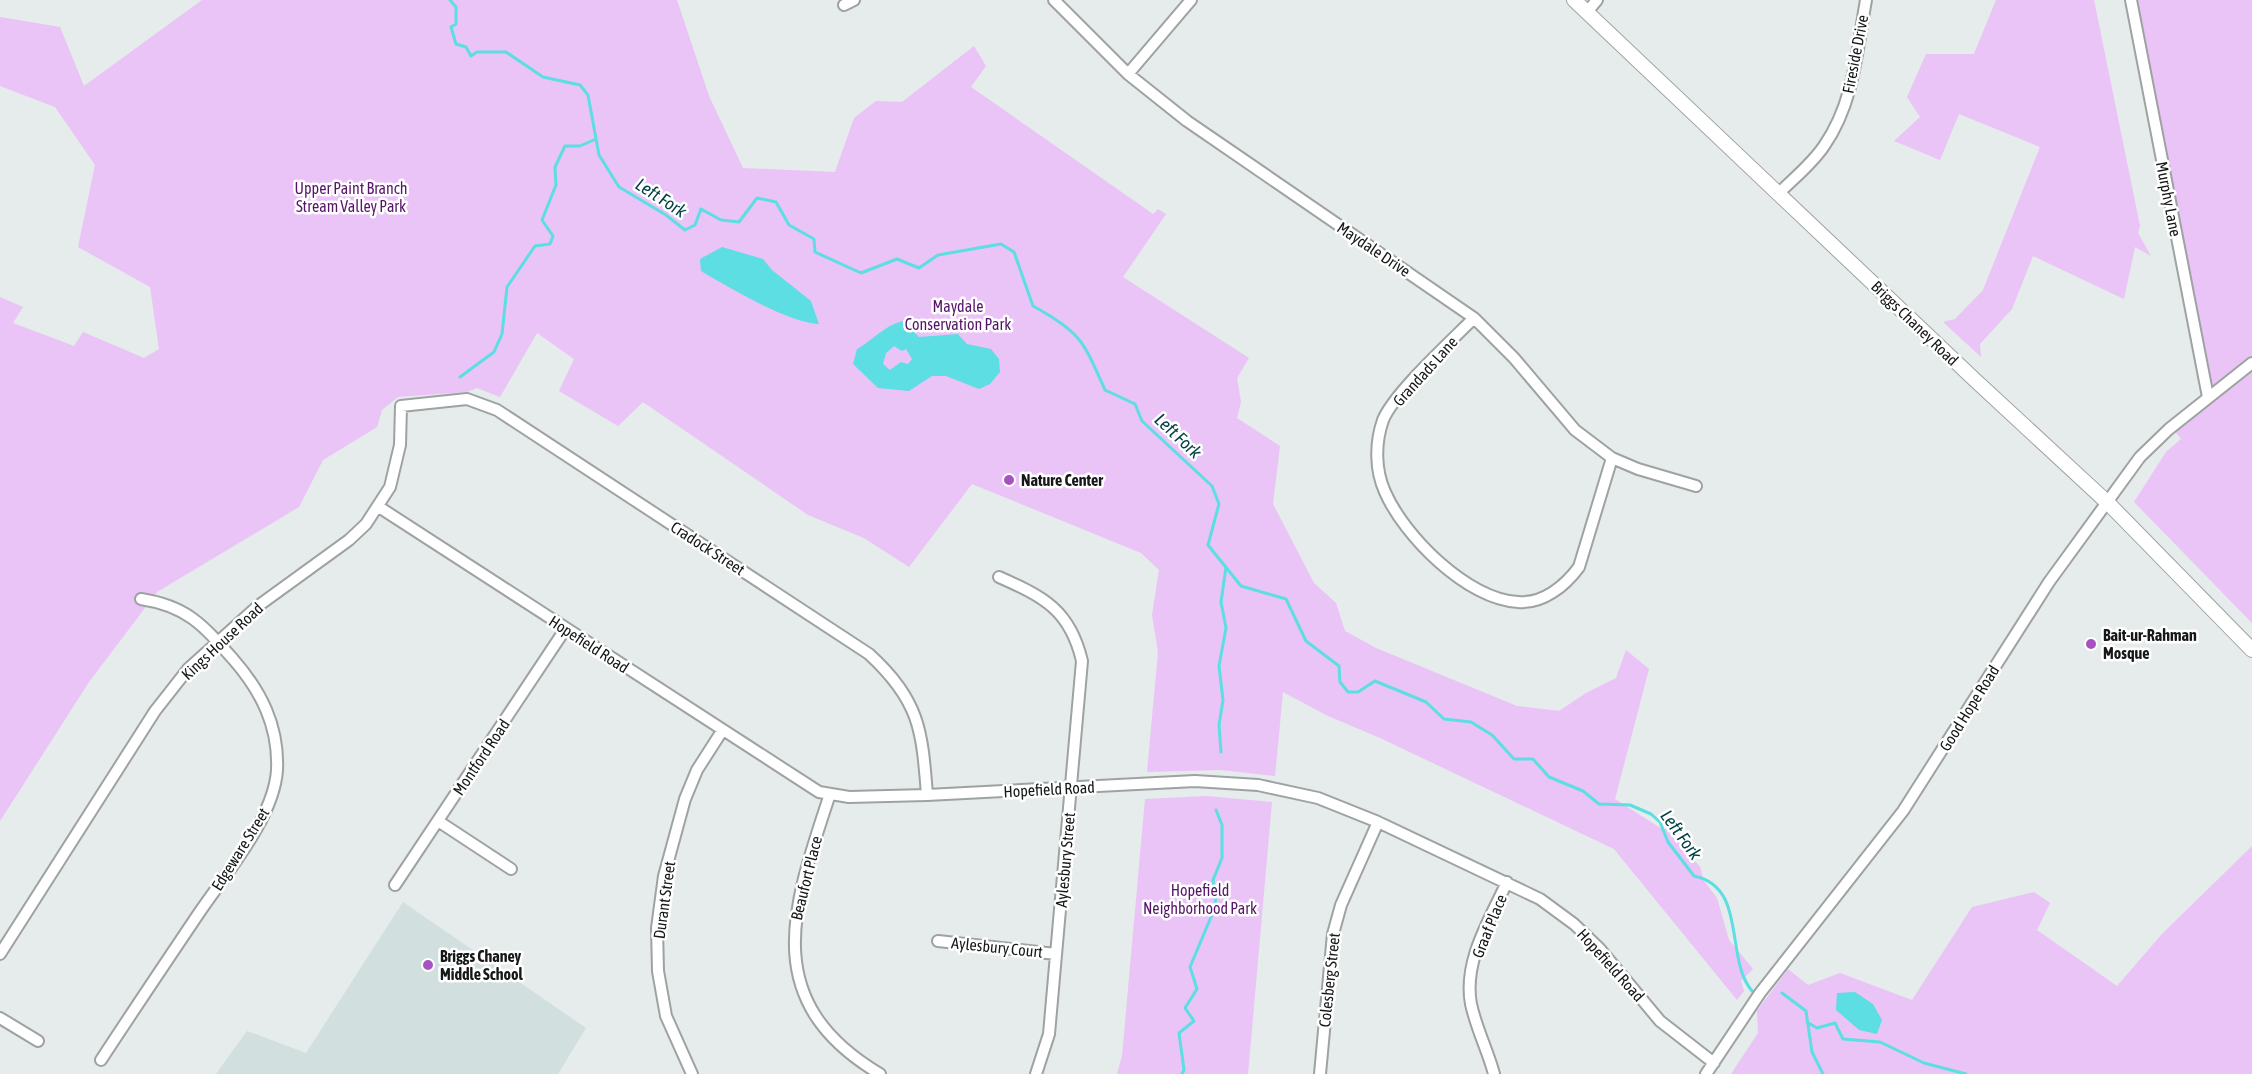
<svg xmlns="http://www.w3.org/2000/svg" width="2252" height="1074" font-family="'Asap Condensed',sans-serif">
<rect width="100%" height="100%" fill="#e6ebeb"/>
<path fill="#d1dfdf" d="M403,902L586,1028L558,1074H216L247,1031L306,1053Z"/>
<path fill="#eac3f7" d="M202,0H677L709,96L743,168L835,172L854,118L876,101L902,102L974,46L986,66L971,87L1153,214L1158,209L1166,214L1123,277L1249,358L1237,378L1241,402L1237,418L1280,446L1273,504L1314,583L1336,603L1345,631L1376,648L1517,706L1559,711L1586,693L1616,678L1626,650L1649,669L1615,799L1662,829H1669L1700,867L1704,881L1717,898L1729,940L1753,969L1741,981L1744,991L1737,1000L1614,849L1380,738L1326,715L1283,692L1275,776L1221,770L1147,772L1158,652L1152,615L1159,570L1141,553L972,484L909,567L864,538L808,515L643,402L618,426L559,391L574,359L537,333L500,397L477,388L467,392L398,397L382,410L377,427L323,460L299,507L157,592L89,682L0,821V297L23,307L13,323L74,346L83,332L144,358L159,349L150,287L78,247L95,165L55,107L0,86V17L60,27L84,86Z
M1996,0H2094L2140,226L2138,233L2151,256L2135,247L2124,299L2033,256L2012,309L1980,344L1981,357L1943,322L1955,319L1983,290L2040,147L1959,114L1940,160L1894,141L1920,117L1907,97L1926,54H1974Z
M2136,0H2252V357L2211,391Z
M2252,366V623L2134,502L2166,452L2181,439L2174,430Z
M1207,796L1272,802L1248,1074H1117L1122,1056L1145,799Z
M2252,846V1074H1731L1758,1033L1757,1011L1788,969L1808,985L1840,973L1912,1000L1972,907L2034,892L2050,903L2037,930L2117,986L2162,934Z"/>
<path fill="#5cdee2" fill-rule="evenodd" d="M722,247L763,259L772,270L811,301L819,324C787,322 730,288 701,271L700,259Z
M903,321L919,337L958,334L967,344L991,349L999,359L1000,372L990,384L979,389L946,376H932L909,391L878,388L853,364L857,349C873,340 885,325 903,321ZM894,346L902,351L906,349L912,359L908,364L901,362L890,370L883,364L886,353Z
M1855,992L1873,1004L1882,1020L1877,1034L1859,1030L1836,1010L1837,993Z"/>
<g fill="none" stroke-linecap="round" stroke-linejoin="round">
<path stroke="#5cdee2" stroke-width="3" d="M450,0L456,7V24L451,27L456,44L466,47L471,56L477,52H506L543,77L580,85L588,95L599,155L619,187L666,215L685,230L695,225L701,209L721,220L739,222L757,198L776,202L789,225L814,239L815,252L861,273L897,259L919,268L938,255L1001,244L1014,252L1033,306C1082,333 1083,341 1105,390L1135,404L1142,421L1212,486L1219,504L1208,545L1241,586L1286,599L1306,641L1339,666L1340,682L1348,692H1358L1375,681L1426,702L1444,719L1471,722L1492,735L1514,759H1533L1549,777L1583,791L1599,804L1630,805L1651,814L1660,822L1668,842L1694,876C1748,887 1724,958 1752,991
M460,377L494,352L502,334L507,287L535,246L550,244L553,236L542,220L556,185L555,167L565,146H580L596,139
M1221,752L1219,725L1223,700L1219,666L1226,628L1221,602L1226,567
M1782,993L1806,1011L1812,1052L1823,1074
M1807,1022L1817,1028L1835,1023L1843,1039L1880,1042L1924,1063L1966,1074
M1182,1074L1184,1070L1179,1033L1194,1021L1185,1008L1197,989L1190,967L1216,905L1213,880L1222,858V825L1216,810"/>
<defs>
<path id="minor" d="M1054,0L1128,74L1187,121L1474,318L1514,358L1575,430L1612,458L1638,469L1696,486
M2131,0L2208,397
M844,5L854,0
M1587,12L1597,0
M1128,74L1191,0
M1779,193C1794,178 1812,164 1824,146C1854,103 1857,50 1866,0
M1474,318C1451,341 1394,393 1383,420C1375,443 1375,470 1385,492C1404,536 1468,600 1518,602C1543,604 1565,586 1579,567L1612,458
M379,507L819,792L849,797L927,795L1195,781L1258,785L1318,798L1378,822L1540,899L1574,924L1599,948L1660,1021L1714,1063
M999,577C1044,597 1070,610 1082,661L1049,1034L1036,1074
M830,794C793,906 757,1001 880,1074
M438,821L511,869
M395,885L566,628
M938,941L1056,954
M0,954L155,711L188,669L258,606L349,540L366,524L390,487L400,445L401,406L467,399L497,410L869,654C920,701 922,730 927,795
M0,1018L38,1041
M101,1060C133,1011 166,962 199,913C226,873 274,818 277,770C279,726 261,691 233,659C203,625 187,606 141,599
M692,1074L666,1016L658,971L657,928L664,876L685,799L697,770L722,731
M1320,1074L1333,934L1341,905L1378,822
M1494,1074C1488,1051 1476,1028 1471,1004C1463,961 1490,919 1507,882
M1706,1074L1760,993L1903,811L2049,582L2140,457L2169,429L2252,363"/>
<path id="major" d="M1574,0L1976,381L2108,503L2252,650"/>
</defs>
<use href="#minor" stroke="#9ea2a2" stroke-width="14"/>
<use href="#major" stroke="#9ea2a2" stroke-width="16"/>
<use href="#minor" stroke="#fff" stroke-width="10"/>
<use href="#major" stroke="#fff" stroke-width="14"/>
</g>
<g fill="#a752c0" stroke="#fff" stroke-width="2">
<circle cx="1009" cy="480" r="6"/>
<circle cx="2091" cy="644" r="6"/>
<circle cx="428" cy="965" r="6"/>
</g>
<g text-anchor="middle" stroke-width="5" stroke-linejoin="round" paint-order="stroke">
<g font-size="16" fill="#161818" stroke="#fff">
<text transform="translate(1855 54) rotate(-79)" y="6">Fireside Drive</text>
<text transform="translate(2169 199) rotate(79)" y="6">Murphy Lane</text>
<text transform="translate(1374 249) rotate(34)" y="6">Maydale Drive</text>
<text transform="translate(1915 323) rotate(44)" y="6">Briggs Chaney Road</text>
<text transform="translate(1425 371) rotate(-48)" y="6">Grandads Lane</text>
<text transform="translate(708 548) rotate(33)" y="6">Cradock Street</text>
<text transform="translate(222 641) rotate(-43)" y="6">Kings House Road</text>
<text transform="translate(589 644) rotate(33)" y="6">Hopefield Road</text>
<text transform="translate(1969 708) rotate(-58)" y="6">Good Hope Road</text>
<text transform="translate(481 757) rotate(-56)" y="6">Montford Road</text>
<text transform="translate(1049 789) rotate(-3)" y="6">Hopefield Road</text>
<text transform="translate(240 849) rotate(-58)" y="6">Edgeware Street</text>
<text transform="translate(1065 860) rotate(-85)" y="6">Aylesbury Street</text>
<text transform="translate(806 878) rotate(-76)" y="6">Beaufort Place</text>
<text transform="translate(664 900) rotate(-82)" y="6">Durant Street</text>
<text transform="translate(1489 926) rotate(-68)" y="6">Graaf Place</text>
<text transform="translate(997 947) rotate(6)" y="6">Aylesbury Court</text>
<text transform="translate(1611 965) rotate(48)" y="6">Hopefield Road</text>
<text transform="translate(1329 980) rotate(-84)" y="6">Colesberg Street</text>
</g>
<g font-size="16" fill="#571569" stroke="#fff">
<text x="351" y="194">Upper Paint Branch<tspan x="351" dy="18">Stream Valley Park</tspan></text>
<text x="958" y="312">Maydale<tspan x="958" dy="18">Conservation Park</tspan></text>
<text x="1200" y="896">Hopefield<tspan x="1200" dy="18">Neighborhood Park</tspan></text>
</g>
<g font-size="16" font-weight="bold" fill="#161818" stroke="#fff" text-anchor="start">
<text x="1021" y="486">Nature Center</text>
<text x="2103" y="641">Bait-ur-Rahman<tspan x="2103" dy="18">Mosque</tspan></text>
<text x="440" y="962">Briggs Chaney<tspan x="440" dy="18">Middle School</tspan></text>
</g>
<g font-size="18" font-style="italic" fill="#034244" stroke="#fff">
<text transform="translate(661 198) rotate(33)" y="6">Left Fork</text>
<text transform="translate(1178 436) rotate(43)" y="6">Left Fork</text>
<text transform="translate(1681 835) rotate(54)" y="6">Left Fork</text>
</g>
</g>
</svg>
